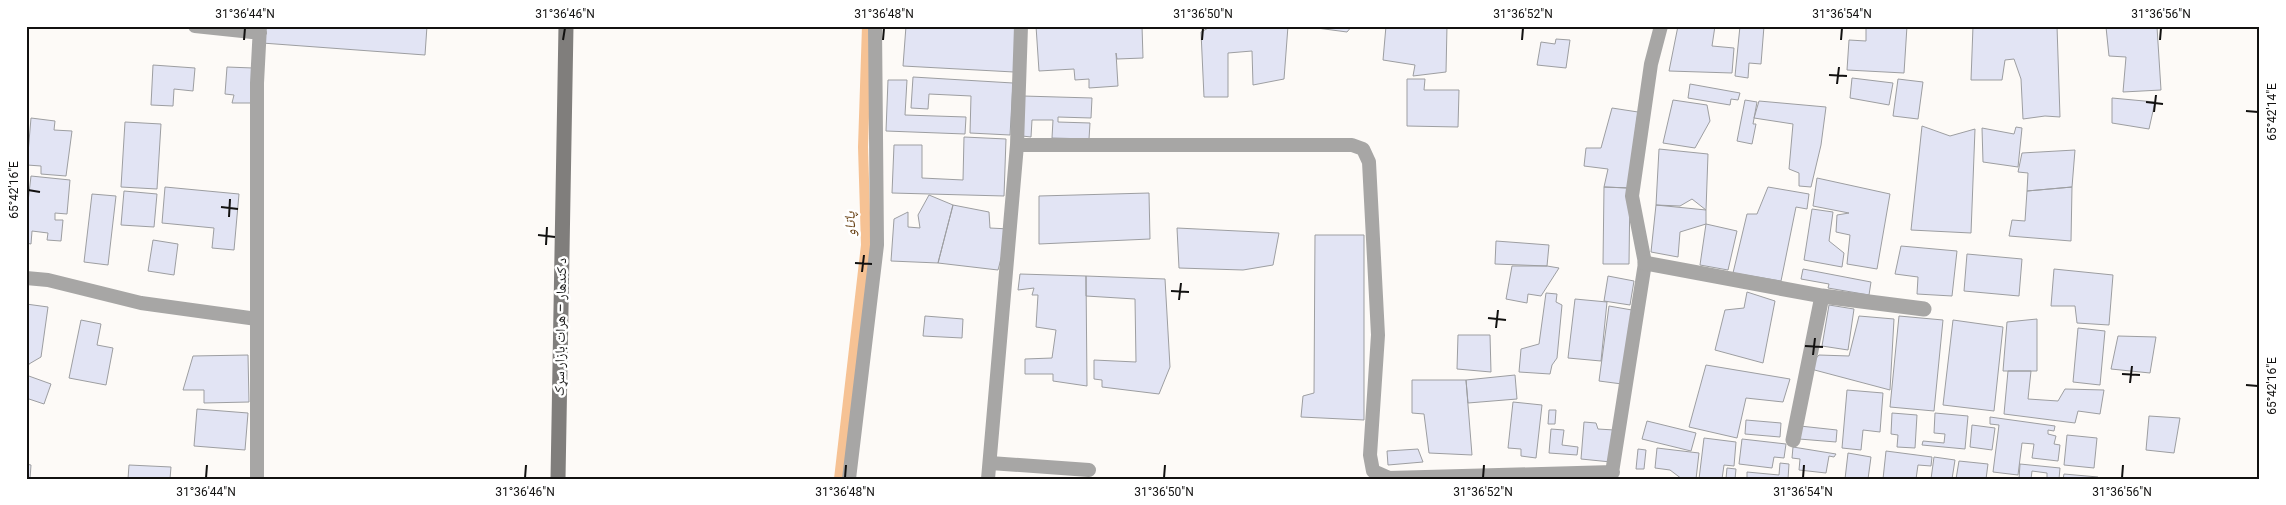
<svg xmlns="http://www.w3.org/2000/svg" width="2286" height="505" font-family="Roboto,'Noto Naskh Arabic',sans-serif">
<rect width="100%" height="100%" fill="#fdfaf7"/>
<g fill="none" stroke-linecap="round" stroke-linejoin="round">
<path stroke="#f6c294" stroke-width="10" d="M839,479L866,245L863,147L867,26"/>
</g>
<path fill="#e2e4f4" stroke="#9d9ea1" d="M263,26H427L425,55L262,43Z
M906,26H1016L1014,72L903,66Z
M1036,26H1142L1143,58L1117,59L1116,53L1118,86L1089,88V79L1075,80L1074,69L1039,71Z
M1212,26H1288L1284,79L1253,85L1252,51L1228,53V97H1204L1201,32Z
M1302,26H1352L1347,32Z
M1386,26H1447L1446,72L1413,76L1415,65L1383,60Z
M1678,26H1715L1712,46L1734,48L1732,73L1669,71Z
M1740,26H1764L1761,64L1749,63L1748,78L1735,76Z
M1866,26H1907L1904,73L1847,70L1849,40L1866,41Z
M1973,26H2057L2060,117L2045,116L2023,119L2021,79L2014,59L2005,60L2002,80H1971Z
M2106,27H2157L2161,90L2123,92L2126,57L2109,56Z
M1556,39L1570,40L1566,68L1537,65L1541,42L1555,44Z
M153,65L195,68L193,91L174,89L173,106L151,105Z
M227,67L253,68L251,103H232L234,95L225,94Z
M913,77L1013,83L1010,135L970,133L971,96L929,94L928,109L911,108Z
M1852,78L1893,83L1889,105L1850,98Z
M1407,79H1425L1424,90H1459L1458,127L1407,126Z
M1898,79L1923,82L1918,119L1893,116Z
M888,80H907L905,115L966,117L965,134L886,131Z
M1690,84L1740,93L1738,100L1731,99L1730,105L1688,98Z
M1023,96L1092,98L1091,118L1058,117V122L1090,123L1089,139L1052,138L1053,120H1032L1031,137L1022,136Z
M2112,98L2155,102L2149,129L2112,123Z
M1673,100L1707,105L1710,121L1695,148L1663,143Z
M1745,100L1757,102L1753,124H1756L1752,144L1737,141Z
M1759,101L1826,107L1821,145L1811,187L1799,186V173L1789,169L1793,124L1754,118Z
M1612,108L1638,112L1628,188L1604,187L1608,169L1584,166L1586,148H1601Z
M31,118L55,121L54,130L72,131L66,176L41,174V166L27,165Z
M125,122L161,124L157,189L121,187Z
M1922,126L1950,136L1975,129L1971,233L1911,230Z
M2016,127L2022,128L2018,167L1983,162L1982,128L2014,134Z
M964,137L1006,139L1004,196L892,193L894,145H922V178L963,180Z
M1659,149L1708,154L1706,210L1692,199L1680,206L1656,205Z
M2075,150L2072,187L2027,191L2028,173L2018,172L2022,153Z
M31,176L70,180L67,214L55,213V220H63L61,241L47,240L48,233L32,231L31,244L26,243V219Z
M1817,178L1890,194L1877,269L1847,264L1850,235L1836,232L1837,215L1849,213L1813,206Z
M165,187L239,194L234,250L212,248L214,228L162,223Z
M1604,187L1630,188L1629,264H1603Z
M1768,187L1809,194L1807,209L1796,207L1781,281L1733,273L1747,214H1757Z
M2072,187L2071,241L2009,236L2012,220L2025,221L2027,191Z
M124,191L157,194L154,227L121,225Z
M1149,193L1150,239L1039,244V196Z
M92,194L116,196L108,265L84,262Z
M929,195L953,205L938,263L891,261L894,219L908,212V227L920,228L918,215Z
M953,205L989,212L990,228L1009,229L998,270L938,263Z
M1656,205L1706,210V224L1680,232L1678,257L1651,252Z
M1812,209L1833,212L1829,241L1844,253L1842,267L1804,260Z
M1706,224L1737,231L1728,270L1700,265Z
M1177,228L1279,233L1273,265L1243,270L1179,268Z
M1315,235H1364V420L1301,417L1303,396L1314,393Z
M153,240L178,244L174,275L148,271Z
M1496,241L1549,245L1547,266L1495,264Z
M1901,246L1957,251L1952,296L1917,294L1918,277L1895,274Z
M1967,254L2022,259L2019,296L1964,291Z
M1512,266H1547L1559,268L1541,296L1528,294L1527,303L1506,299Z
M1803,269L1871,282L1869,295L1828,288L1829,284L1801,279Z
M2054,269L2113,275L2109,325L2077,323L2075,306H2051Z
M1020,274L1086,276L1087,386L1053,381V374H1025V359L1052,358L1056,330L1036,327L1038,295H1032L1034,288L1018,290Z
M1086,276L1165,279L1170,367L1159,394L1102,387V380L1094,379V360L1136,362L1135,299L1086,296Z
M1608,276L1634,281L1630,305L1604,301Z
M1747,292L1775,301L1763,363L1715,350L1725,310L1744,308Z
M1546,293L1557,294L1556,302L1562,305L1557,358L1552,365L1550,374L1519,372L1521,349L1539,344Z
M1575,299L1607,302L1601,361L1568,358Z
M26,304L48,307L41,357L29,364L26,373Z
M1829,305L1854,309L1848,350L1822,346Z
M1609,306L1632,310L1622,384L1599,381Z
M925,316L963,319L962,338L923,336Z
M1859,316L1894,319L1890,390L1807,368L1819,355L1849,356Z
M1899,316L1943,320L1934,411L1890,407Z
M2037,319V371H2003L2007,322Z
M81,320L101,324L97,345L113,348L106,385L69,378Z
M1953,320L2003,327L1994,411L1943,405Z
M2078,328L2105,331L2100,385L2073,382Z
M1458,335H1490L1491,372L1457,369Z
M2118,336L2156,337L2150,373L2111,369Z
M248,355L249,402L204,403V390H183L193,356Z
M1706,365L1790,379L1783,402L1746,398L1737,438L1689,427Z
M2008,371H2031L2028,399L2058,401L2065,389L2104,390L2100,414L2078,411L2075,423L2004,414Z
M26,375L51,384L44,404L26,398Z
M1515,375L1517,399L1468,403L1466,380Z
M1412,380H1466L1472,455L1429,453L1424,414L1412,413Z
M1847,390L1883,393L1880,432L1863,430L1861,450L1842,448Z
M1513,402L1542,405L1536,458L1521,456V449L1508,448Z
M197,409L248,413L245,450L194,446Z
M1549,410H1556L1555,424H1548Z
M1892,413L1917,415L1915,448L1897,447L1898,435L1891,434Z
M1935,413L1968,416L1965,449L1922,445L1923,441L1944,443L1945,434L1934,433Z
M2149,416L2180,418L2174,453L2146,450Z
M1990,417L2055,426L2054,431L2048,430V434L2056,436L2054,444L2060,445L2058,461L2032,458L2034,444L2022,443L2018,475L1993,472L1999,425L1990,424Z
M1746,420L1781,423L1780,437L1745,434Z
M1647,421L1696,433L1691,451L1642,439Z
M1584,422L1596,423L1598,429L1614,430L1611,462L1581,459Z
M1972,425L1995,428L1992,450L1970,447Z
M1800,426L1837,430L1836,442L1799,439Z
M1551,429L1564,430L1562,445L1578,447L1577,455L1549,453Z
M2067,435L2097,438L2094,468L2064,465Z
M1704,438L1736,442L1734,466L1724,465L1722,479H1699Z
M1742,439L1786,444L1784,458L1774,457L1772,468L1739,464Z
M1793,447L1836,454L1834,457L1829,456L1826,473L1799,470L1800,459L1792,458Z
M1657,448L1699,453L1696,479H1682L1670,470L1655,468Z
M1418,449L1423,462L1388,465L1387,451Z
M1638,449L1646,450L1644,469H1636Z
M1886,451L1932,457L1931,466L1918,465L1916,479H1883Z
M1848,453L1871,457L1868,479H1845Z
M1934,457L1955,460L1952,479H1931Z
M1959,461L1988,464L1986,479H1956Z
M1780,463L1789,464L1788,479H1747V472L1779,475Z
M26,464L31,465L30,479H26Z
M2020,464L2060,468L2059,479H2047V473L2032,471L2031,479H2019Z
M129,465L171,467L170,479H128Z
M1727,468L1736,469L1735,479H1726Z
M2064,474L2098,477V479H2063Z"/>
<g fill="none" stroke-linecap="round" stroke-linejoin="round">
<path stroke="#a7a6a5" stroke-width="14" d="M195,26L260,33
M1017,145H1352L1363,149L1369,162L1378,335L1370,455L1373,471L1389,478L1613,472
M26,278L48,280L141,303L257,319
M990,463L1089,470
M257,479V83L260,26
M849,479L877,245L875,26
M988,479L1017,145L1021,26
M1611,479L1645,263L1632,196L1651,64L1661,26"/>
<path stroke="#a7a6a5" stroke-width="15" d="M1645,263L1822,296L1924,309
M1793,440L1822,296"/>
<path stroke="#807e7c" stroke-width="15" d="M558,479L566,26"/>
</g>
<path fill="none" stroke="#121110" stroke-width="2" d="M244,40L245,28M563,40L565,28M883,40L884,28M1202,40L1203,28M1522,40L1523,28M1841,40L1842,28M2160,40L2161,28M1829,75L1847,76M1837,84L1839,67M2146,102L2163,104M2246,111L2258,112M2154,112L2156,95M28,190L40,192M221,207L238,209M229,217L230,199M538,235L555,237M546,245L547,227M855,263L872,264M862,272L864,255M1171,291L1189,292M1179,300L1181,283M1488,318L1506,320M1496,328L1498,310M1805,346L1823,347M1813,355L1815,338M2122,374L2140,375M2130,383L2132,366M2246,385L2258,386M206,478L207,465M525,478L526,465M845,478L846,465M1164,478L1165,465M1483,478L1484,465M1803,478L1804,465M2122,478L2123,465"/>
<g text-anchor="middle" stroke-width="5" stroke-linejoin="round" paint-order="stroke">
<g font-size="14" fill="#121110" stroke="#fff">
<text transform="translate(560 327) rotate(-89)" y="5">د کندهار – هرات بازار سړک</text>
</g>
<g font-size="15" font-style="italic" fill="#613809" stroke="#fff">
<text transform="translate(850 224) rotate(-92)" y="5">پاتاو</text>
</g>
</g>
<rect width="2286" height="505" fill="none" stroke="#ffffff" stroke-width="55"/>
<rect x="28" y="28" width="2230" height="450" fill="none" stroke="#121110" stroke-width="2"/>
<g font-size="12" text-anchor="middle" fill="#121110">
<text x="245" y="18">31°36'44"N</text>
<text x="565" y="18">31°36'46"N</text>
<text x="884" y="18">31°36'48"N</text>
<text x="1203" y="18">31°36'50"N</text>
<text x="1523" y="18">31°36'52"N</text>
<text x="1842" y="18">31°36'54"N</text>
<text x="2161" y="18">31°36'56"N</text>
<text transform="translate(2272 112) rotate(-90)" y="4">65°42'14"E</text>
<text transform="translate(14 190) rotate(-90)" y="4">65°42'16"E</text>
<text transform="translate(2272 386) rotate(-90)" y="4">65°42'16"E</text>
<text x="206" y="496">31°36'44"N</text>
<text x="525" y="496">31°36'46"N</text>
<text x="845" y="496">31°36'48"N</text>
<text x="1164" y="496">31°36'50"N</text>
<text x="1483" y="496">31°36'52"N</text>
<text x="1803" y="496">31°36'54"N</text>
<text x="2122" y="496">31°36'56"N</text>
</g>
</svg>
